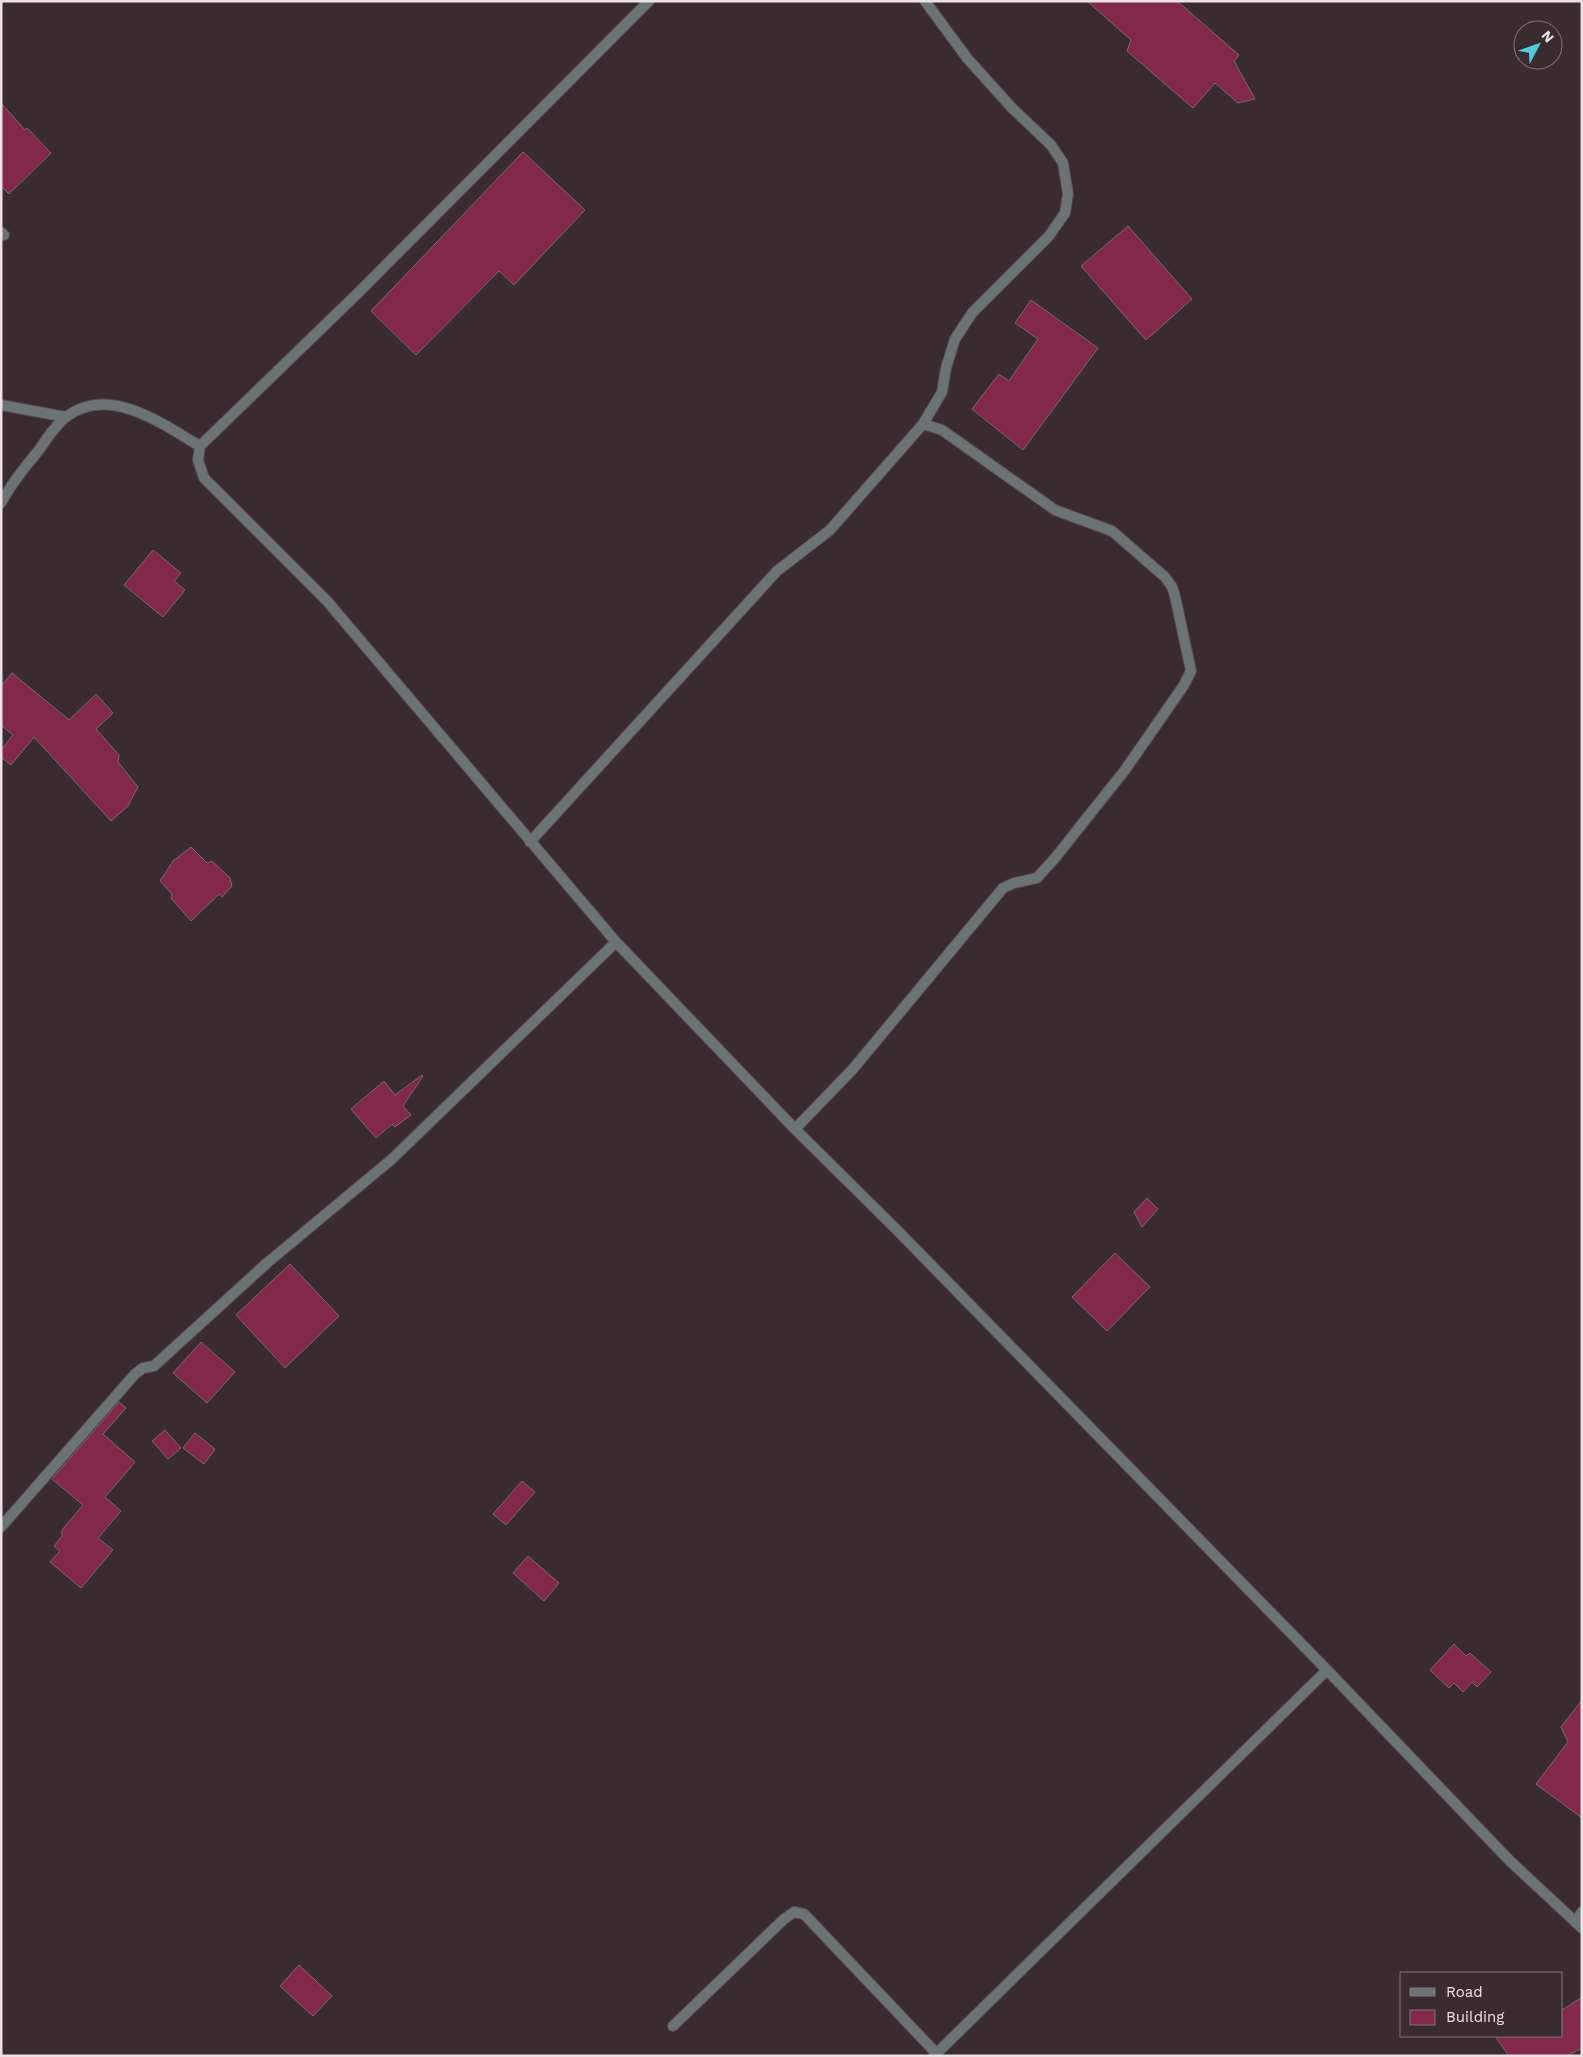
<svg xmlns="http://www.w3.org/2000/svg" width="1583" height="2057" font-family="'Work Sans',sans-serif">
<rect width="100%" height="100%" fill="#392b2f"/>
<path fill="#81284b" stroke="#7a696e" d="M1087,1H1177L1239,55L1234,61L1255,99L1238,103L1215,83L1193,108L1127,51L1131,40Z
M1,103L25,130L27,128L51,153L9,194L1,186Z
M523,152L585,210L514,285L499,271L416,355L371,311Z
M1128,226L1192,299L1146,340L1081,266Z
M1031,300L1098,348L1023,450L972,409L999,374L1009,381L1038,339L1015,323Z
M153,550L181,573L174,581L185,590L163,617L124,585Z
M12,673L69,720L96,694L113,713L96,729L119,755L118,762L138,787L128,806L111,821L34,737L11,765L1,757V750L13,735L1,725V686Z
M191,847L207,863L212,861L230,878L232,886L222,897L219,894L191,921L171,898L172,894L160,881L173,861Z
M422,1075L423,1076L403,1106L411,1115L395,1127L392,1124L376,1138L351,1109L384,1081L395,1095Z
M1147,1198L1158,1209L1142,1227L1134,1212Z
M1115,1253L1150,1287L1107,1331L1072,1297Z
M290,1264L339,1316L285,1368L236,1315Z
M201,1342L235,1372L207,1403L173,1373Z
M119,1402L126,1408L103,1434L135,1462L105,1497L121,1511L98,1538L113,1550L81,1588L50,1562L60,1551L54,1546L62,1536V1530L83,1505L52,1479Z
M165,1430L181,1448L168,1459L152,1441Z
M195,1433L215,1449L204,1464L183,1448Z
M522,1481L535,1492L506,1525L493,1514Z
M528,1556L559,1583L544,1601L513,1573Z
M1454,1644L1466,1656L1470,1653L1491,1672L1477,1687L1472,1682L1463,1692L1454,1683L1449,1688L1430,1670Z
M1582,1700V1818L1536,1784L1568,1742L1561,1727Z
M299,1965L332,1996L313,2016L280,1986Z
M1582,1997V2048L1567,2056H1509L1495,2036H1562V2010Z"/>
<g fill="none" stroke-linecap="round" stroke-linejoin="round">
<defs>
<path id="street" d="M649,1L357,294L200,446L198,460L204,478L327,601L616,942L795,1129L897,1230L1327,1670L1510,1861L1582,1928
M1,232L4,235
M1,405L66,417
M1,503C11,484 25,467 39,450C47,438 55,426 66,417C109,384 162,424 200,446
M530,842L777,571L830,530L923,424L942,392L946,368L955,339L972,313L1049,236L1065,213L1068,194L1063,163L1051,145L1012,108L967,58L925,1
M795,1129L853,1069L1003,888L1014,883L1037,878L1055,858L1125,770L1184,685L1191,671L1175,596L1172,587L1165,577L1112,531L1055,510L942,430L923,424
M1,1527L135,1374L143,1368L154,1366L267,1263L392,1159L616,942
M1575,1922L1582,1912
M673,2026L783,1920L794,1912L804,1914L936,2053
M934,2056L1327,1670"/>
</defs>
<use href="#street" stroke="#56484c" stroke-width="12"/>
<use href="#street" stroke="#6b7374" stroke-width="10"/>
</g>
<rect width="1583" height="2057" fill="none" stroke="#ece2e5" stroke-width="5"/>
<rect x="1400" y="1972" width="162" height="65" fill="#392b2f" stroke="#817478"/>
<rect x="1410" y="1988" width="25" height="8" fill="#6b7374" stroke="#817478"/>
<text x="1446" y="1997" font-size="15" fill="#ece2e5">Road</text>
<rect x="1410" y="2010" width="25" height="15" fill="#81284b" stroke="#817478"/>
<text x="1446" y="2022" font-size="15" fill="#ece2e5">Building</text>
<g transform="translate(1538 45) rotate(49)"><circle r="24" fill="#392b2f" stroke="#817478"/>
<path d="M0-4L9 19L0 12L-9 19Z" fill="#53cbdc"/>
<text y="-8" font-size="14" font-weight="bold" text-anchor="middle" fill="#ece2e5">N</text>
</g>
</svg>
